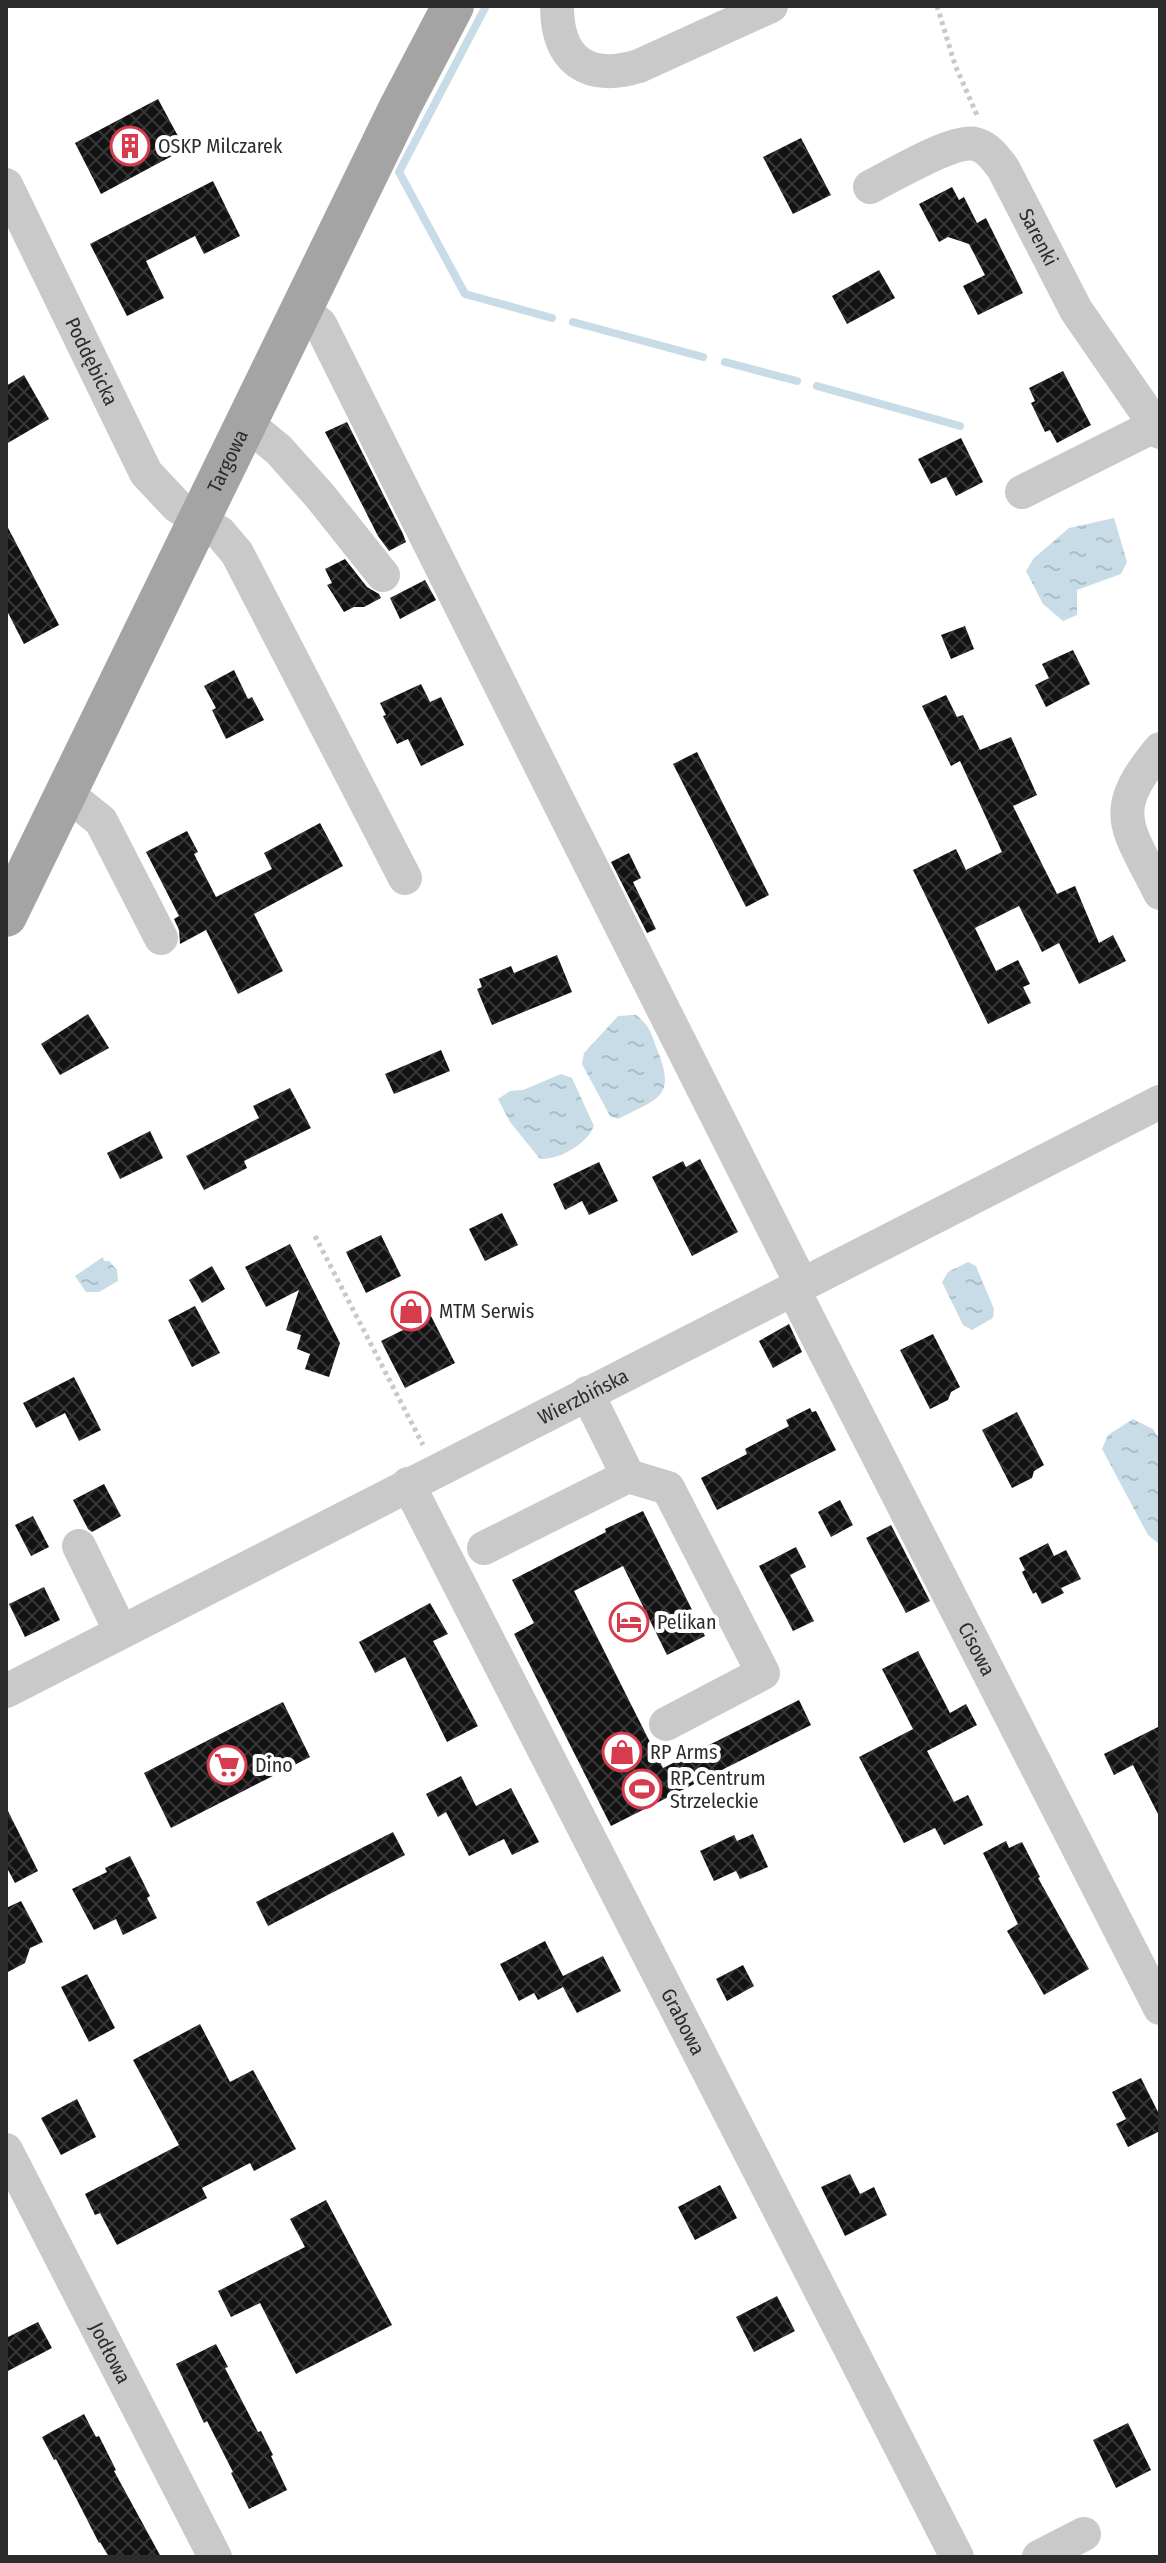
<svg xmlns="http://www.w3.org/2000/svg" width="1166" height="2563" font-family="'Fira Sans Condensed',sans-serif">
<defs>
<pattern id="water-ripples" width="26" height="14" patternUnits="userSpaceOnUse" patternTransform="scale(2)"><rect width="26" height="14" fill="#c7dce7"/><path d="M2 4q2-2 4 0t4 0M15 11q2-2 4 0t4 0" fill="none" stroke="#abbdc6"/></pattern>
<pattern id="building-cross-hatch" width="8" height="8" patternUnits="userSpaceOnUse" patternTransform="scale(2)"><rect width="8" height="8" fill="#131313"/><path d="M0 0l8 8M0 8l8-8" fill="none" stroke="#363636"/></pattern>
</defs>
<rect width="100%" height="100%" fill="#fff"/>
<path fill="url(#water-ripples)" d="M1114,518L1127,562L1121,574L1077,590V615L1063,621L1043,604L1026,571L1034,558L1069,528Z
M636,1015C650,1025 652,1036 658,1052C677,1099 655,1099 618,1119L610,1116L582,1064L584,1053L618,1016Z
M561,1074L572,1078L594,1126C587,1144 559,1160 540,1159L510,1122L498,1099L510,1091L523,1090Z
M103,1257L104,1261H109L117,1270L118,1281L99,1292H86L75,1276Z
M968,1262L976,1266L994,1309L993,1318L972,1330L963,1325L942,1282L948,1272Z
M1133,1419L1153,1429L1160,1440V1545L1148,1535L1102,1449L1108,1435Z"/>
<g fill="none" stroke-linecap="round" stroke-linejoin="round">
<path stroke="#c7dce7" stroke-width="8" d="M486,6L399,172L465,294L552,318
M573,322L703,357
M725,362L797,381
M817,386L960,426"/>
</g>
<path fill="url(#building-cross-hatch)" d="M158,99L185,149L101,194L75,143Z
M801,138L831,195L793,214L763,157Z
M213,181L240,236L204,254L195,236L146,261L164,298L127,316L90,244Z
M952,187L959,200L964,197L977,223L986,218L1023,293L978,315L963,286L985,275L969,244L948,237L939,242L919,204Z
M879,270L895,298L847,324L832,296Z
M1063,371L1091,425L1057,443L1050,430L1045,432L1031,403L1035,401L1029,388Z
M24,375L49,419L6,444V386Z
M347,422L403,534L406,542L389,551L378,536L325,432Z
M961,438L983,482L956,496L946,477L931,484L918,459Z
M6,524L59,625L24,644L6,609Z
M345,559L367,587L379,594L381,598L364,607H354L344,612L327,585L332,583L325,569Z
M425,580L436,600L400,619L390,598Z
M965,626L974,649L951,659L941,635Z
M1073,650L1090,684L1046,707L1035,685L1049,678L1042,664Z
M234,670L248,699L252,697L264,720L226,739L212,710L216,708L204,686Z
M421,684L430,702L441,697L464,745L421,766L408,739L397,744L383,716L386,715L380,703Z
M946,695L957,717L963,715L980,750L1011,737L1037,795L1013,806L1057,894L1075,886L1099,943L1113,935L1126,961L1079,984L1059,943L1042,952L1019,906L975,928L996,971L1018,960L1030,984L1023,987L1031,1003L988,1024L913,870L956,849L966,870L1002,852L960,761L951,766L922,706Z
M697,752L769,895L746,907L673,764Z
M320,823L343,866L254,914L283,971L238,994L206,930L180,944L179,930L174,919L179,916L146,852L187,831L198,852L194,854L216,897L272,869L264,853Z
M629,853L641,878L633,882L656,929L647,933L611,862Z
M557,955L572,992L492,1025L477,989L482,987L479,979L511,966L514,973Z
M88,1014L109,1048L60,1075L41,1044Z
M441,1050L450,1071L394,1094L385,1074Z
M290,1088L311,1128L244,1161L247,1168L204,1190L186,1156L259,1118L253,1106Z
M150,1131L163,1158L120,1179L107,1153Z
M700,1159L738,1232L692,1256L652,1177L683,1161L686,1167Z
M599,1162L618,1201L589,1215L582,1201L565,1210L553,1184Z
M502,1213L518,1245L485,1261L469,1229Z
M381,1235L401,1276L366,1293L346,1252Z
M290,1244L340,1343L329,1377L305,1369L310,1354L297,1349L301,1335L286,1330L299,1290L266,1307L245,1267Z
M212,1266L225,1289L202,1303L189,1280Z
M195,1306L220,1353L192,1367L168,1320Z
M431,1316L455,1363L405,1388L381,1341Z
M789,1324L802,1352L773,1368L759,1341Z
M933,1334L960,1387L951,1392L948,1400L930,1409L900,1350Z
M74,1377L101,1430L79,1441L65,1413L36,1428L23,1403Z
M810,1408L812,1412L816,1411L836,1450L717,1510L701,1478L747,1454L745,1449L789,1426L786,1420Z
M1017,1412L1044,1465L1034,1471L1032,1478L1012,1488L982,1430Z
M104,1484L121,1516L92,1532L88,1529L73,1500Z
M840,1500L853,1525L831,1537L818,1512Z
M643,1511L705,1636L667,1655L623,1566L574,1591L663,1768L799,1700L811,1725L611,1826L514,1634L534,1623L512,1580L606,1532L605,1529Z
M33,1516L49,1547L31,1556L15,1525Z
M891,1525L930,1601L906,1613L866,1538Z
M1048,1543L1054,1556L1066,1550L1081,1579L1061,1588L1064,1593L1042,1604L1036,1592L1033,1594L1022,1572L1025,1570L1019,1558Z
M796,1547L806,1567L790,1575L814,1621L793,1631L759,1566Z
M44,1587L60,1620L25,1637L9,1604Z
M430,1603L448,1634L433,1641L478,1726L447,1742L405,1657L375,1673L359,1642Z
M918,1651L950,1713L966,1704L977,1725L927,1751L954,1802L968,1795L983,1825L944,1845L935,1828L904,1843L859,1757L913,1729L882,1669Z
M283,1702L310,1757L171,1828L144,1773Z
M1160,1726V1818L1133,1765L1114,1775L1104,1754Z
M461,1776L476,1806L511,1788L539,1842L512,1855L504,1839L469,1856L446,1812L438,1817L426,1794Z
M6,1807L38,1871L15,1883L6,1866Z
M393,1832L405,1855L268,1926L256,1902Z
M753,1834L768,1867L740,1879L736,1871L714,1881L700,1851L734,1835L737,1841Z
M1006,1841L1009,1848L1022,1842L1040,1877L1038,1878L1089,1969L1044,1995L1007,1931L1018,1924L983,1853Z
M130,1856L150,1896L147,1898L157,1918L123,1935L116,1919L94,1930L72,1889L107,1872L105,1868Z
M21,1901L43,1942L30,1948L25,1963L6,1973V1908Z
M545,1941L563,1976L603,1956L621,1991L577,2013L563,1987L538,2000L534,1993L519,2001L500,1964Z
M743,1965L754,1986L727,2001L716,1979Z
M87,1974L115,2028L89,2042L61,1987Z
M200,2024L230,2082L253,2070L296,2149L254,2171L250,2163L202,2188L207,2198L117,2245L100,2213L95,2215L85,2194L179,2145L133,2060Z
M1141,2078L1160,2116V2131L1128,2147L1116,2124L1126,2119L1112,2092Z
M77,2099L96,2137L61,2155L41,2118Z
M850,2174L860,2194L874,2187L887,2215L845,2236L821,2187Z
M720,2185L737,2218L695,2240L678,2207Z
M326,2200L392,2325L296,2374L260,2303L231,2317L218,2291L305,2247L290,2219Z
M777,2296L795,2331L754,2352L736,2317Z
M38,2322L52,2348L6,2372V2338Z
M216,2344L228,2367L225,2368L258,2432L261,2431L273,2455L271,2456L287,2490L249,2509L231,2473L233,2472L207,2421L204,2423L176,2364Z
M84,2414L96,2437L99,2436L116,2470L114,2471L161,2557H109L100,2542L99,2543L56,2459L54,2460L42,2437Z
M1128,2423L1151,2470L1116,2488L1093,2440Z"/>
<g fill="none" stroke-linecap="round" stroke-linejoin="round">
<path stroke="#c9c9c9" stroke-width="5" stroke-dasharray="4 4" stroke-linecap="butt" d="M937,6L955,65L977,115
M315,1236L423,1445"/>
<g stroke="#c9c9c9" stroke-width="34">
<path d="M557,6C557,60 587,82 639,66L771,6"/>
<path id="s1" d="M6,185L146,473L177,506L220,533L237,553L405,878"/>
<path id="s2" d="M870,187C892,176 953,139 975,144C988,147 995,158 1003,168L1076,310L1160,432"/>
<path d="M301,309L320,324C481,644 639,966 802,1285"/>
<path d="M246,423L279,450L320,496L383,575"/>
<path d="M1022,492L1156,425"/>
<path d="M1160,749C1107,813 1127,826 1160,893"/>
<path d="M66,793L101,821L161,938"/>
<path id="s3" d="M793,1289L1160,2008"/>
<path d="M587,1393L628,1476L668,1488L763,1673L666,1724"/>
<path id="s4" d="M408,1484L957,2557"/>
<path d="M79,1546L121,1632"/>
<path d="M484,1548L628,1476"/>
<path id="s5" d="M6,1691L1160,1102"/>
<path id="s6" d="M6,2150L215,2557"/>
<path d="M1039,2557L1084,2534"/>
</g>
<path stroke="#a4a4a4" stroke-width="42" id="s7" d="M6,916L400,107L453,6"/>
</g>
<defs>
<symbol id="building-ring" viewBox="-11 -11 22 22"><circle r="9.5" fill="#fff" stroke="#d63b4e" stroke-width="1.5"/><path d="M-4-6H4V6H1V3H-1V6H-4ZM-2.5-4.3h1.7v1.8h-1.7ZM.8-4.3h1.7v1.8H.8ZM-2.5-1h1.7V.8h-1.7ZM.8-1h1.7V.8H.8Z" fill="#d63b4e"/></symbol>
<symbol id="shop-ring" viewBox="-11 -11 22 22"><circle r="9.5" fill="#fff" stroke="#d63b4e" stroke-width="1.5"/><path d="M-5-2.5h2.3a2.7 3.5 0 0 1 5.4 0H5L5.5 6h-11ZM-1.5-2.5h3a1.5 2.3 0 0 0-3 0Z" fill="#d63b4e"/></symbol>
<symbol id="hotel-ring" viewBox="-11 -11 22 22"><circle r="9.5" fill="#fff" stroke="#d63b4e" stroke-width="1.5"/><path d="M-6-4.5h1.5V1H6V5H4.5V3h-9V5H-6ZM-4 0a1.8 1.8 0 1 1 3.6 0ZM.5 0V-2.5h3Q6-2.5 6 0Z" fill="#d63b4e"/></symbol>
<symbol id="supermarket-ring" viewBox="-11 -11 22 22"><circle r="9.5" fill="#fff" stroke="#d63b4e" stroke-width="1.5"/><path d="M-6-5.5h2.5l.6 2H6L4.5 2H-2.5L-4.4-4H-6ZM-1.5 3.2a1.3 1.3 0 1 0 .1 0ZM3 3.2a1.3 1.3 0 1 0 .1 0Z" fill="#d63b4e"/></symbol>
<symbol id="stadium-ring" viewBox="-11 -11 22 22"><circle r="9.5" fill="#fff" stroke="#d63b4e" stroke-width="1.5"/><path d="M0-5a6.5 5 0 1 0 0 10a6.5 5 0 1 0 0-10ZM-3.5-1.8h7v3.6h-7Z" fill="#d63b4e"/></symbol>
</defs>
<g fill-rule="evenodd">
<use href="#building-ring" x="108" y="124" width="44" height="44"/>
<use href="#shop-ring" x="389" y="1289" width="44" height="44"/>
<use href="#hotel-ring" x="607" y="1600" width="44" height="44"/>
<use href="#shop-ring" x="600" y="1730" width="44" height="44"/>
<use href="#supermarket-ring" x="205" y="1743" width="44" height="44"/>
<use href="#stadium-ring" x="620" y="1767" width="44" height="44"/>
</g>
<g text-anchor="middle" stroke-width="8" stroke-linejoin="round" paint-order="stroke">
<g font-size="20" fill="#2c2c2c" stroke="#fff" text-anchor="start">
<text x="158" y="153">OSKP Milczarek</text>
<text x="439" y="1318">MTM Serwis</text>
<text x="657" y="1629">Pelikan</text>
<text x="650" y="1759">RP Arms</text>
<text x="255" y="1772">Dino</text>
<text x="670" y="1785">RP Centrum<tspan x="670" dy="23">Strzeleckie</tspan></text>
</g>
<g font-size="20" fill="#2c2c2c" stroke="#fff">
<text dy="7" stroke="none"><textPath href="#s2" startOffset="230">Sarenki</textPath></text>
<text dy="7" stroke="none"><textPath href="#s1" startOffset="196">Poddębicka</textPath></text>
<text dy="7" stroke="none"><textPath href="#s7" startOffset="506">Targowa</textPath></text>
<text dy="7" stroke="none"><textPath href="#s5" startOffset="648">Wierzbińska</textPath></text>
<text dy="7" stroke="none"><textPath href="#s3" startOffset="404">Cisowa</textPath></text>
<text dy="7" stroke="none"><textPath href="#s4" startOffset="604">Grabowa</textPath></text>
<text dy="7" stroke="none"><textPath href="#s6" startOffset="228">Jodłowa</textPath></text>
</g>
</g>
<rect width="1166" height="2563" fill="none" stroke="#2c2c2c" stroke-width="16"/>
</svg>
